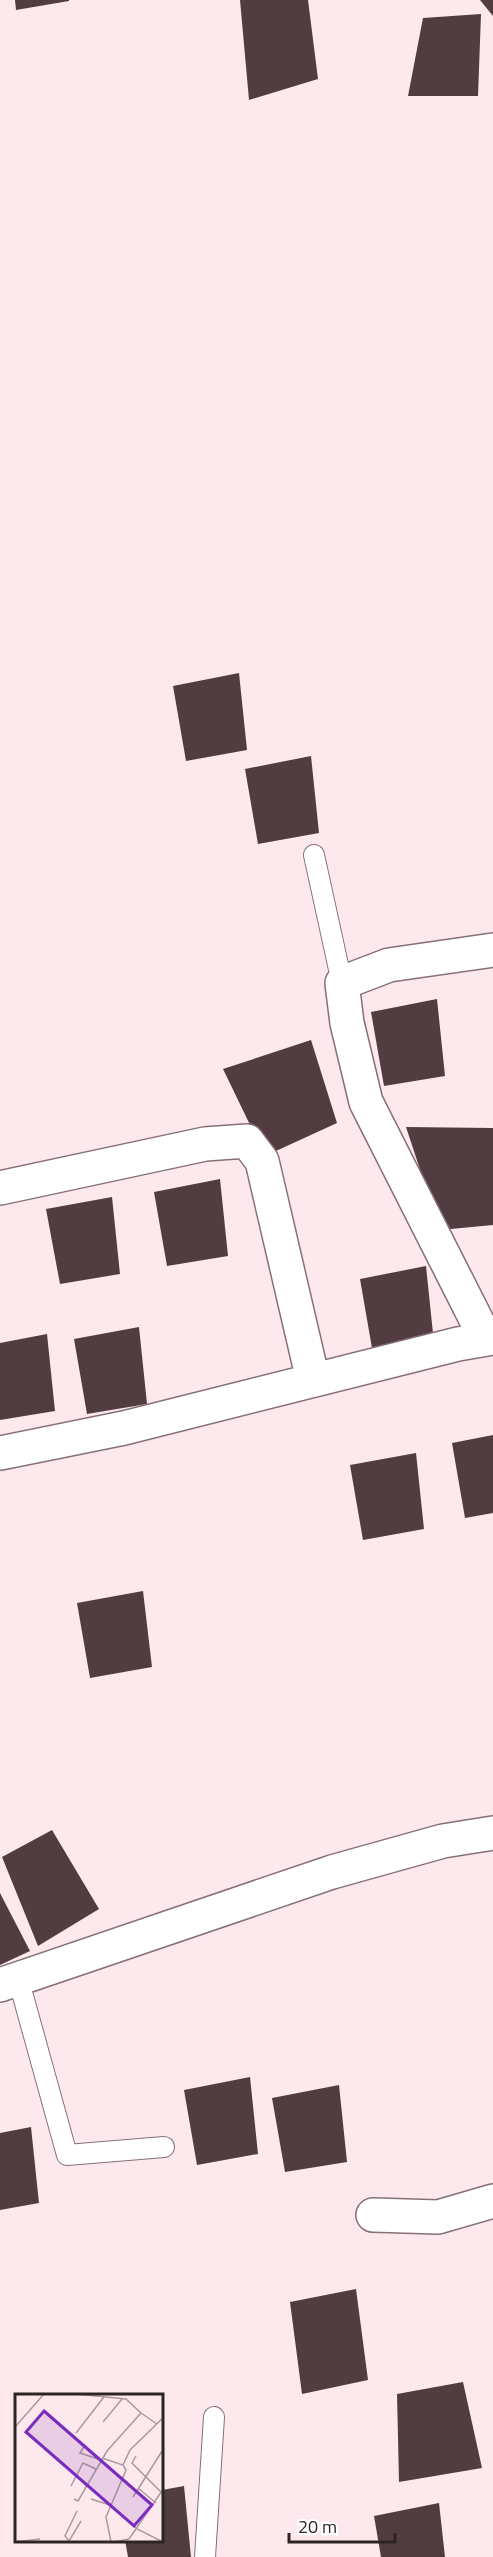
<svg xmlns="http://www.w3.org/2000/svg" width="493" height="2557" font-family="'Titillium Web',sans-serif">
<rect width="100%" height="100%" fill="#fde9ed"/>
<path fill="#513d41" d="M15,0H69V1L16,10Z
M240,0H308L318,79L249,100Z
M480,0H493V16Z
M481,14L478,96H408L423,18Z
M239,673L247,750L186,761L173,686Z
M311,756L319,833L258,844L245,769Z
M437,999L445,1076L384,1086L371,1012Z
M311,1040L337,1123L265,1156L223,1069Z
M406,1127L493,1128V1225L440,1230Z
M220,1179L228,1256L167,1266L154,1192Z
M112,1197L120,1274L60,1284L46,1209Z
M426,1266L434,1343L373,1354L360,1279Z
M139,1327L147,1404L87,1414L74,1339Z
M47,1334L55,1411L0,1420V1343Z
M493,1435V1513L465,1518L452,1443Z
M416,1453L424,1529L363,1540L350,1465Z
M143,1591L152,1667L90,1678L77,1603Z
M52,1830L99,1909L38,1946L2,1857Z
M0,1893L30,1951L0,1965Z
M250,2077L258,2154L197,2165L184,2090Z
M339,2085L347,2162L285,2172L272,2098Z
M31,2127L39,2203L0,2210V2133Z
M356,2289L368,2380L302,2394L290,2302Z
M463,2382L482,2468L399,2482L397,2394Z
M184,2486L191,2557H128L125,2540H162V2490Z
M439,2503L445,2557H381L374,2516Z"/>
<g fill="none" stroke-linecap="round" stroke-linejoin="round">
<defs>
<path id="service" d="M314,855L342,983
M18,1978L67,2155L164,2147
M205,2557L214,2417"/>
<path id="minor" d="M0,1188L205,1144L247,1141L262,1161L313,1380
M486,1339L366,1102L347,1023L342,983L389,965L493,950
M0,1453L124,1428L458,1344L493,1338
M0,1985L332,1872L443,1841L493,1833
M373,2215L438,2217L493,2201"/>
</defs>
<use href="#service" stroke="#867075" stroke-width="22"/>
<use href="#minor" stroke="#867075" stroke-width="36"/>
<use href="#service" stroke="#fff" stroke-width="20"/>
<use href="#minor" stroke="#fff" stroke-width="33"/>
</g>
<g transform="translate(15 2394)">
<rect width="148" height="148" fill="#fde9ed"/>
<path fill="none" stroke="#aa9a9d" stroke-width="1.5" d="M126,19L142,30M88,28L107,5M0,33L29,0M61,39L89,3M70,51L65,59L86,66M121,62L117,69L146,98M87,64L108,71L111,76L91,123L96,148M108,71L115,56L149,23M56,92L68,69L81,75M123,94L141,109M118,103L149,54M59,105L63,107L92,57L126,19L111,5L61,0M76,105L95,111M113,126L122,135L148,148M54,147L50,142L62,117M54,147L66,127M0,148L25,145M99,148L114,145L149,94"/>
<path fill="#7b2cbf" fill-opacity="0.15" stroke="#7b2cbf" stroke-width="3" d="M29,17L137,111L119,132L11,38Z"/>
<rect width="148" height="148" fill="none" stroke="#2d2426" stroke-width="3"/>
</g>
<path d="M289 2533v9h106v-9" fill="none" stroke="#2d2426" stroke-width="3"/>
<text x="298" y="2533" font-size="18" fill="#2d2426" stroke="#ffffff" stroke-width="4.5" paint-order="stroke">20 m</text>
</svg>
